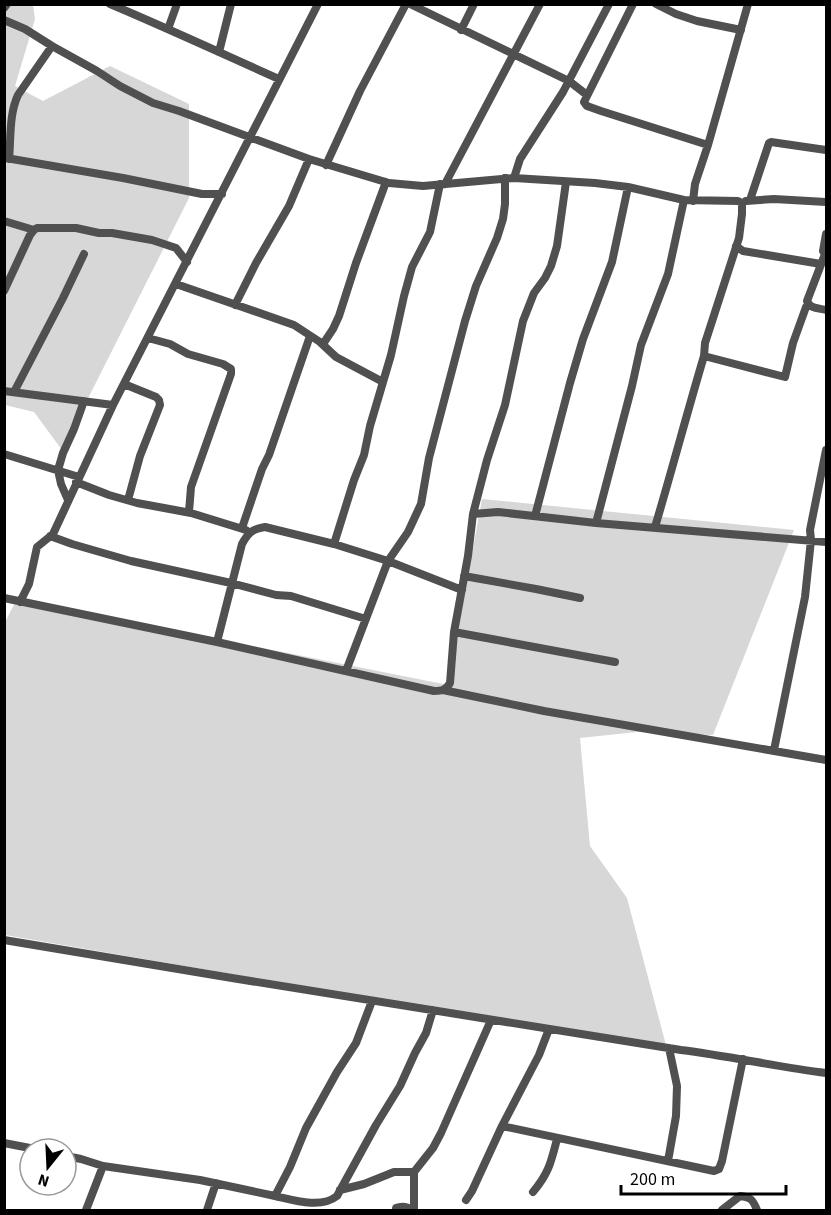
<svg xmlns="http://www.w3.org/2000/svg" width="831" height="1215" font-family="'Source Sans 3',sans-serif">
<rect width="100%" height="100%" fill="#fff"/>
<path fill="#d7d7d7" d="M5,5H33L35,19L15,86L43,101L110,66L189,104V198L62,450L34,412L5,405Z
M482,499L794,530L713,735L637,732L580,738L590,846L627,898L667,1049L5,935L4,624L17,599L448,685Z"/>
<g fill="none" stroke-linecap="round" stroke-linejoin="round">
<path stroke="#505050" stroke-width="8" d="M110,4C167,28 223,54 279,79
M410,4L569,81L587,95
M633,4L584,102L587,106L601,111L708,145
M656,4L676,14L697,21L741,30
M4,8L7,4
M4,20L25,29L52,46
M168,29L177,4
M461,30L474,4
M219,52L231,4
M6,158L123,178L202,194H222
M9,159C11,138 9,114 18,95L52,46L97,71L120,86L153,103L179,111L309,159L389,183L423,186L514,178L595,183L628,187L684,200L738,201L742,203V214L739,238L705,343L704,356C687,413 672,470 655,527
M326,165L360,91L406,4
M514,178L520,159L563,92L609,4
M445,184L540,4
M750,200L769,143L771,142L826,150
M693,201L695,184L708,145L748,4
M746,201L774,199L826,202
M4,221L34,230
M826,234L823,251L826,255
M736,246L743,251L821,264
M825,254L807,301C810,309 819,308 826,310
M176,284L294,325L320,342L336,357L383,382
M4,291L30,235L34,230L37,228H76L99,233H112L152,240L176,248L187,262
M235,305L256,263L289,206L309,159
M148,338L170,344L188,354L223,364L231,369V374L191,487L189,512
M323,344L333,329L339,316L356,263L386,182
M704,356L785,377L793,343L806,307L809,305
M124,384L156,397L159,400L160,405L140,456L128,500
M4,391L113,405
M14,392L63,298L84,254
M4,454L79,477
M76,482L109,495L137,503L191,513L246,530
M68,500L61,484L58,470L63,453L74,429L84,401
M473,514L487,460L505,405L523,321L534,293L545,278L551,266L557,246L566,182
M535,516L570,383L583,339L612,262L628,187
M596,523L632,386L641,345L668,274L684,200
M242,528L262,469L269,455L310,336
M50,536L72,544L131,561L231,583L276,595L291,596L366,619
M334,544L354,480L364,455L370,426L391,355L404,296L412,267L430,232L440,184
M464,576L536,589L580,598
M4,598L217,642L434,691C442,691 446,690 450,683L454,632L468,556L473,514L498,512L596,523L826,542
M20,602L29,584L37,547L53,534L113,405L318,4
M454,632L615,662
M217,642L242,544C248,533 252,529 265,527L334,544L388,561L462,590
M346,671L388,561L408,532L421,504L429,458L465,321L476,286L497,238L503,219L505,204V178
M443,690L544,711L826,760
M774,750L805,597L811,540L810,530L826,450
M4,940L232,978L681,1050C729,1056 778,1067 826,1073
M502,1126L714,1171L719,1169L722,1161L743,1059
M4,1143L35,1149
M66,1156L81,1159L103,1166L200,1180L275,1196L290,1167L306,1128L337,1072L356,1043L372,1001
M668,1161L676,1116L677,1086L669,1048
M340,1190L364,1184L394,1172H414
M533,1192C549,1173 551,1162 557,1139
M275,1196C293,1200 321,1209 337,1196L376,1125L400,1086L415,1053L426,1033L433,1010
M466,1200L472,1191L502,1126L539,1055L549,1029
M86,1210L103,1166
M207,1210L216,1183
M396,1210V1208C403,1205 408,1207 413,1210
M414,1210V1172L433,1148L441,1133L491,1020
M722,1210L740,1196C751,1197 753,1200 757,1210"/>
</g>
<rect width="831" height="1215" fill="none" stroke="#000000" stroke-width="12"/>
<g transform="translate(48 1167) rotate(198)"><circle r="28" fill="#ffffff" stroke="#999999" stroke-width="1.5"/>
<path d="M0-4.5L10 22L0 15L-10 22Z" fill="#000000"/>
<text y="-9" font-size="16" font-weight="bold" text-anchor="middle" fill="#000000">N</text>
</g>
<path d="M621 1185v9h165v-9" fill="none" stroke="#000000" stroke-width="3"/>
<text x="630" y="1185" font-size="18" fill="#000000" stroke="#ffffff" stroke-width="4.5" paint-order="stroke">200 m</text>
</svg>
